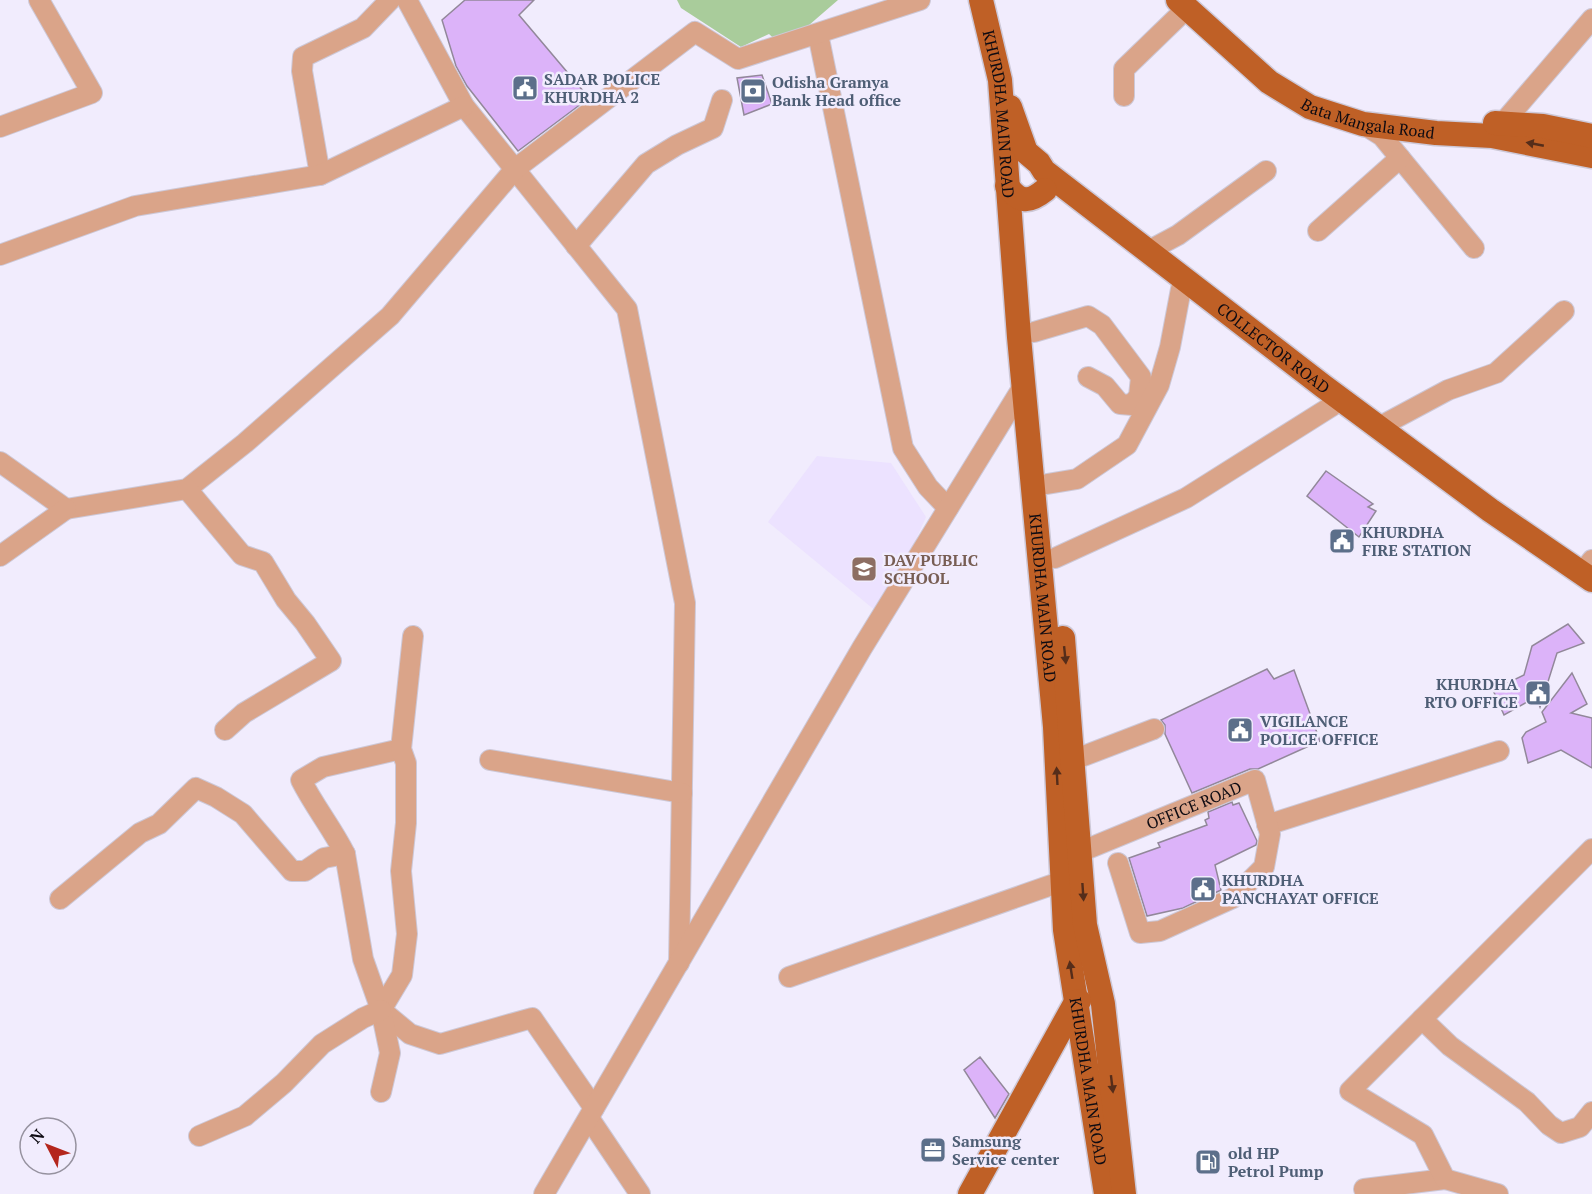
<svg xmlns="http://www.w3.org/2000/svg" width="1592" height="1194" font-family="'PT Serif',serif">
<rect width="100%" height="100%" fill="#f1ecfd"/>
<path fill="#ece2ff" d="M817,456L891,463L926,517L882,616L768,522Z"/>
<path fill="#a9cc9b" d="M677,0H838L801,32L781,45L769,34L741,47L681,8Z"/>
<path fill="#dcb3f9" stroke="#92889a" stroke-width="1.5" d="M465,0H534L519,15L589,98L518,151L467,86L456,66L442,20Z
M762,75L772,104L744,115L737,78Z
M1326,471L1373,504L1368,507L1376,511L1359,537L1307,496Z
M1568,624L1584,643L1557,653L1540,707L1536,697L1504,715L1493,690L1524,675L1532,646Z
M1267,669L1274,679L1294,670L1320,741L1258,769H1250L1192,793L1165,734V725L1161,720Z
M1572,673L1587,704L1571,713L1592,718V768L1561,750L1528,763L1522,738L1526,732L1546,722L1542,712Z
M1232,802L1233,805L1239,803L1257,841L1256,845L1215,865L1221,890L1183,908L1147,916L1129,858L1160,847L1158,843L1207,825L1205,820L1209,818L1208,812Z
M980,1057L1009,1094L995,1118L964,1070Z"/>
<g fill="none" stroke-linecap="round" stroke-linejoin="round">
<defs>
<g id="minor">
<path d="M407,0L464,106L627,309L685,603L679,963"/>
<path d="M818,34L903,448L928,487L948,508"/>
<path d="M1124,96V69L1187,8"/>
<path d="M1363,124L1382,136L1474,248"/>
<path d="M0,127L92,93L39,0"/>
<path d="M1496,131L1592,19"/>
<path d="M320,175L302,71L303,57L363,28L390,0"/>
<path d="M1318,231L1400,158"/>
<path d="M576,246L646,164L677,145L713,128L722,100"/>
<path d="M1148,251L1178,235L1266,171"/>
<path d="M0,255L135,206L320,175L464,106"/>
<path d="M1034,332L1088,316L1102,325L1141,377L1139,396L1132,405L1120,404L1105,386L1088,377"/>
<path d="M1379,427L1448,390L1496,373L1564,311"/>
<path d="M0,462L66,509L187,489L245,443L390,316L515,169L695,32L738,59L920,0"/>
<path d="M1047,484L1077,479L1127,445L1159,385L1170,347L1181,289"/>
<path d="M187,489L242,555L263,562L286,600L305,623L331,661L244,713L225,730"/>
<path d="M0,556L66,509"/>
<path d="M1055,558L1186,498L1332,406"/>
<path d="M1582,573L1592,560"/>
<path d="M490,760L682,793"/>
<path d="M1073,760L1154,729"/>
<path d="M1267,825L1499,751"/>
<path id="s1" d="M1080,852L1255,780L1270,834L1264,867L1233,898L1160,931L1140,933L1118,863"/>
<path d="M345,854C332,828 314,806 301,780L323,767L401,749"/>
<path d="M60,899L140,833L159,824L196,788L216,797L243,814L292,871H305L324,858L345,854L363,959L381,1010L410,1034L440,1044L532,1018L594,1108"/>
<path d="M789,977L1063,881"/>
<path d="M1422,1019L1450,1046L1527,1102L1549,1125L1561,1133L1580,1127L1592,1112"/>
<path d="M381,1092L390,1053L381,1010L402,975L407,934L401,871L406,823V763L401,749L413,636"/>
<path d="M589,1118L640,1194"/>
<path d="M199,1136L245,1116L284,1083L322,1044L363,1018L381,1010"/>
<path d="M1364,1189L1445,1179"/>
<path d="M544,1194L862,648L1024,385"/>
<path d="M1498,1194L1445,1179L1423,1135L1350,1091L1592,849"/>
</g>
<g id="major">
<path id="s2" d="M981,0L1000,80L1019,337L1055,727L1065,930L1106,1194"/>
<path id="s3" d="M1178,0L1269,82L1310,107L1363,124L1436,133L1492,136L1592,156"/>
<path id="s4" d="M1010,107L1026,152L1039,163L1044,171L1323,386L1490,510L1592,580"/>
<path d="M1495,123L1543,126L1592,136"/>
<path d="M1007,186C1020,203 1029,203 1045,190"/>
<path d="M1063,638L1085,925L1103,1004L1124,1194"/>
<path d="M970,1194L1076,1002L1079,1001"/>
</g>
</defs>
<use href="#minor" stroke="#cdc8d7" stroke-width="22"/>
<use href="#major" stroke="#cdc8d7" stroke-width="27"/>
<use href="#minor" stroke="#daa489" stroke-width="20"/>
<use href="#major" stroke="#bf6026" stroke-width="24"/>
</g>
<defs><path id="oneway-solid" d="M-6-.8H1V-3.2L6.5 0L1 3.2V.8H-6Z" transform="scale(1.5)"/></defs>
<g fill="#552d1a">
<use href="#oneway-solid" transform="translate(1535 144) rotate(-169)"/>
<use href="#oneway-solid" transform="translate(1065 655) rotate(84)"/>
<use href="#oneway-solid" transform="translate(1057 776) rotate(-93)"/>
<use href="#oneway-solid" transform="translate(1083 892) rotate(86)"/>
<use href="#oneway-solid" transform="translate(1071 970) rotate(-99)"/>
<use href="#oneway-solid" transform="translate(1112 1084) rotate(83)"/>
</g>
<defs>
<symbol id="civic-square" viewBox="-11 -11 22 22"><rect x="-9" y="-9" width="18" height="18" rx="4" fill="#5c6f8a" stroke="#f1ecfd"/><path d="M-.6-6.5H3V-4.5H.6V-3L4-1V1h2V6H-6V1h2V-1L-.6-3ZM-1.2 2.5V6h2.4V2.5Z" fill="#fff"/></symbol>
<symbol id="bank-square" viewBox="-11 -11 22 22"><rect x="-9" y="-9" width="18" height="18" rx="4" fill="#5c6f8a" stroke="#f1ecfd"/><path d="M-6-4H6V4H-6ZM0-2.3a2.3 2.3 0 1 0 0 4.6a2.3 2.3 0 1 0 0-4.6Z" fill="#fff"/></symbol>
<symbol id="school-square" viewBox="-11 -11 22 22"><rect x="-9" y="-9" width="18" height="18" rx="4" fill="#8d6e63" stroke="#f1ecfd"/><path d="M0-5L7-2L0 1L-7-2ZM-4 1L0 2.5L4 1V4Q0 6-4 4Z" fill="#fff"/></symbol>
<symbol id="office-square" viewBox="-11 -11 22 22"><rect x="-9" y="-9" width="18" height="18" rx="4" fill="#5c6f8a" stroke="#f1ecfd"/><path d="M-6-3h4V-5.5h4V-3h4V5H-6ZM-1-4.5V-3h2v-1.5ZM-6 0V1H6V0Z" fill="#fff"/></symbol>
<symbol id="fuel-square" viewBox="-11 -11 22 22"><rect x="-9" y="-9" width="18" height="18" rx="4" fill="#5c6f8a" stroke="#f1ecfd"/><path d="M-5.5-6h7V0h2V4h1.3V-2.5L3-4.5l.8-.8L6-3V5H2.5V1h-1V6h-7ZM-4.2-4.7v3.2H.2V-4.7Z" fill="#fff"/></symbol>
</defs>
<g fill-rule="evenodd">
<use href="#civic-square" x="510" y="73" width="30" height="30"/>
<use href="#bank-square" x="738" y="76" width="30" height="30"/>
<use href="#civic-square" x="1327" y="526" width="30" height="30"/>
<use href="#school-square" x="849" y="554" width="30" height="30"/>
<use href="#civic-square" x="1523" y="678" width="30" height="30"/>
<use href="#civic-square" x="1225" y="715" width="30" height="30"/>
<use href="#civic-square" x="1188" y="874" width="30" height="30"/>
<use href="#office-square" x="918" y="1135" width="30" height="30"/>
<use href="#fuel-square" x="1193" y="1147" width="30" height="30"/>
</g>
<g text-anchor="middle" stroke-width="5" stroke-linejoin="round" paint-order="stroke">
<g font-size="16" font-weight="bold" fill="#4e5e75" stroke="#f1ecfd" text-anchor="start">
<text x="544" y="85">SADAR POLICE<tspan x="544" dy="18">KHURDHA 2</tspan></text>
<text x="772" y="88">Odisha Gramya<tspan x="772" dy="18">Bank Head office</tspan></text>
<text x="1362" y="538">KHURDHA<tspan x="1362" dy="18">FIRE STATION</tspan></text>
<text x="1518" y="690" text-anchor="end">KHURDHA<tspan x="1518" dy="18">RTO OFFICE</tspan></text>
<text x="1260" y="727">VIGILANCE<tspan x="1260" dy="18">POLICE OFFICE</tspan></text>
<text x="1222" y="886">KHURDHA<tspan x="1222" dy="18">PANCHAYAT OFFICE</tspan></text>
<text x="952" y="1147">Samsung<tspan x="952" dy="18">Service center</tspan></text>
<text x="1228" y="1159">old HP<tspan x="1228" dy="18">Petrol Pump</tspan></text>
</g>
<g font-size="16" fill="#0e0b12" stroke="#f1ecfd">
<text dy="6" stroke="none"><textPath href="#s2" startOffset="116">KHURDHA MAIN ROAD</textPath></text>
<text dy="6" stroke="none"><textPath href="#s3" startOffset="230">Bata Mangala Road</textPath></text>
<text dy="6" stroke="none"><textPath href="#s4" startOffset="364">COLLECTOR ROAD</textPath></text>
<text dy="6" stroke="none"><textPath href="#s2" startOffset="602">KHURDHA MAIN ROAD</textPath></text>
<text dy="6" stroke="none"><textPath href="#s1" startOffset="123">OFFICE ROAD</textPath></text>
<text dy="6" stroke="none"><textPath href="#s2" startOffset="1088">KHURDHA MAIN ROAD</textPath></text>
</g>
<g font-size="16" font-weight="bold" fill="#785e54" stroke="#f1ecfd" text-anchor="start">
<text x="884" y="566">DAV PUBLIC<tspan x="884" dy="18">SCHOOL</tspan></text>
</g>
</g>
<g transform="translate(48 1146) rotate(312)"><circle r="28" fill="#f1ecfd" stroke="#96929f" stroke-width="1.5"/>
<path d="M0-4.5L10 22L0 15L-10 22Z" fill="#b4261c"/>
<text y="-9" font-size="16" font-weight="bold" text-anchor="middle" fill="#0e0b12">N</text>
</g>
</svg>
